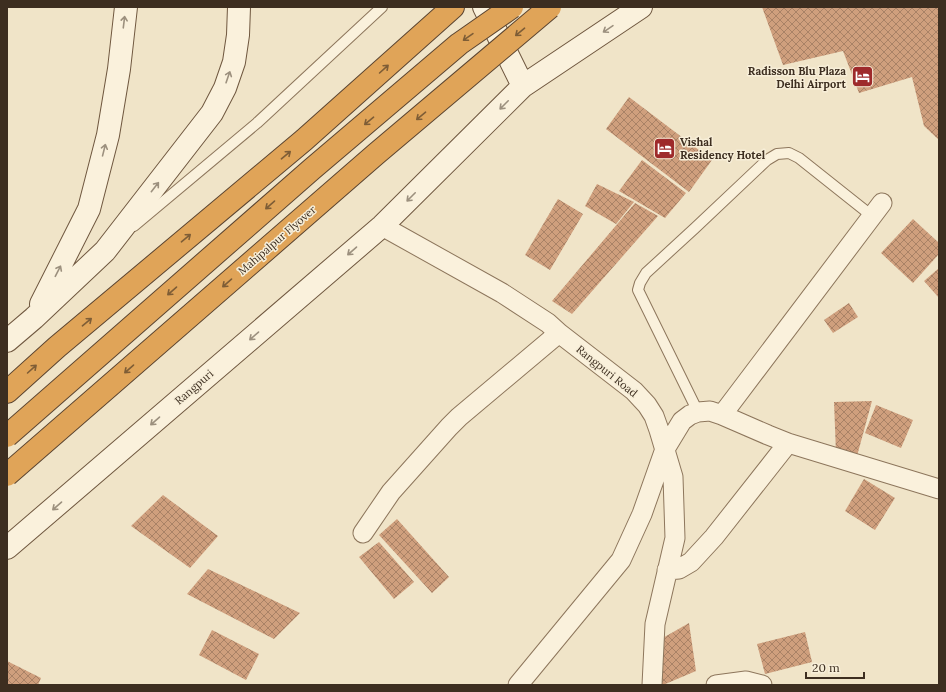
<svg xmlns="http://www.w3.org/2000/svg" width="946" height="692" font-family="Lora,serif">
<defs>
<pattern id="building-cross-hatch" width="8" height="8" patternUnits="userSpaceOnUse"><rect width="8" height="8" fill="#cf9f7d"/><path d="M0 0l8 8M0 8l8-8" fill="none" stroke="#a98266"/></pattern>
</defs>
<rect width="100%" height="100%" fill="#f0e4c8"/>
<path fill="url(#building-cross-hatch)" d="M762,7H939V140L924,126L912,77L859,93L843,51L783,65Z
M629,97L712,160L689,192L606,129Z
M642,160L686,193L665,218L619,191Z
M597,184L634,202L616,224L585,206Z
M558,199L583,214L550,270L525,255Z
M635,203L658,216L572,314L552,301Z
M913,219L939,243V254L913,283L881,253Z
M939,268V298L924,281Z
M849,303L858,317L833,333L824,320Z
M872,401L857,456L836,453L834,402Z
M876,405L913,420L901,448L865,433Z
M864,479L895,498L875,530L845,511Z
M163,495L218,536L190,568L131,526Z
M397,519L449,577L432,593L379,535Z
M379,542L414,582L394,599L359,557Z
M208,569L300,613L274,639L187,594Z
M689,623L696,671L663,685H659L661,639Z
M212,630L259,654L246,680L199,655Z
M805,632L812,662L765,674L757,644Z
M7,661L41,678L38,685H7Z"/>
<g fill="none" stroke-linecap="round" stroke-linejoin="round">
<defs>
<path id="lane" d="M134,226L257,123L382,7
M698,412L638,290L640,283L646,273L695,228L767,160L777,154L789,153L799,158L872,216"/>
<path id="street" d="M382,226L502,293L548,323L559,333L634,391L647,405L654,416L659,430L673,477L675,538L655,624L652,685
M722,415L882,203
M363,533L391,492L449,427L459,417L559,333
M667,570L679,569L691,562L714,537L788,443
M518,685L621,560L642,514L665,449L682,421L690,415L698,412L710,411L722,415L768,435L788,443L939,489
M716,685L746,681L762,685"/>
<path id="secondary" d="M484,7L523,86
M41,304L89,209L108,135L119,69L126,7
M7,341L34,318L105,251L212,113L225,88L234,62L238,35L239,7
M7,548L382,226L523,86L641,7"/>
<path id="highway" d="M7,392L57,347L304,140L453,7"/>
</defs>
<use href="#lane" stroke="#8d765c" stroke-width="12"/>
<use href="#street" stroke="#8d765c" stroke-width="21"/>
<use href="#secondary" stroke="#6f573f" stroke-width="24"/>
<use href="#highway" stroke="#5b4430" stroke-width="24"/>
<use href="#lane" stroke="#faf1dc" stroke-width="10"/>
<use href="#street" stroke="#faf1dc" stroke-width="19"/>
<use href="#secondary" stroke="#faf1dc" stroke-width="22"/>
<use href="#highway" stroke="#e0a458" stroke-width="22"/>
<defs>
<path id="highway-bridge" d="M7,436L312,169L459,44L512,7
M7,475L376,154L550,7"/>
</defs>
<use href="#highway-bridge" stroke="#5b4430" stroke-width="24" stroke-linecap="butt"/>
<use href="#highway-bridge" stroke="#e0a458" stroke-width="22"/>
</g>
<defs><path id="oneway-shaft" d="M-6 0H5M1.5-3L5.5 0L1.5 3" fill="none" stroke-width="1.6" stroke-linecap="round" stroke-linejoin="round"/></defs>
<g stroke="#9c907e">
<use href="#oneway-shaft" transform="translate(124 22) rotate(-83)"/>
<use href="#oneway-shaft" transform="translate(608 29) rotate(146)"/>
<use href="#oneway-shaft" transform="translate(228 77) rotate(-71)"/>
<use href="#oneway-shaft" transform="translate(504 105) rotate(135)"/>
<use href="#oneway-shaft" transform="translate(104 150) rotate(-76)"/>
<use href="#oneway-shaft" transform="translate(155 187) rotate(-52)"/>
<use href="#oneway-shaft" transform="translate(411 197) rotate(135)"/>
<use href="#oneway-shaft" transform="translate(352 251) rotate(139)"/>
<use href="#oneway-shaft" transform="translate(58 271) rotate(-63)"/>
<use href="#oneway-shaft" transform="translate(254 336) rotate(139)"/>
<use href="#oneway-shaft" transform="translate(155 421) rotate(139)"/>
<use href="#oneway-shaft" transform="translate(57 506) rotate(139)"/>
</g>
<g stroke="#7e5d36">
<use href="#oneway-shaft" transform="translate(520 32) rotate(140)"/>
<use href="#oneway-shaft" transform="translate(468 37) rotate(145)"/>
<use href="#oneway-shaft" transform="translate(384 69) rotate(-42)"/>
<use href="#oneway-shaft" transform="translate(421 116) rotate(140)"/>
<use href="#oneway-shaft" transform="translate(369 121) rotate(140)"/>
<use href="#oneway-shaft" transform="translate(286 155) rotate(-40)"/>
<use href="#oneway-shaft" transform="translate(270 205) rotate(139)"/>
<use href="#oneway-shaft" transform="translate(186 238) rotate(-40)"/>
<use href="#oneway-shaft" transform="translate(227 283) rotate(139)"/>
<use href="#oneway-shaft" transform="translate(172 291) rotate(139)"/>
<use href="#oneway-shaft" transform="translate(87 322) rotate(-40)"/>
<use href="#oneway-shaft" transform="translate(32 369) rotate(-42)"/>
<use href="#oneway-shaft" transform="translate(129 369) rotate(139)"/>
</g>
<defs>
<symbol id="hotel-square" viewBox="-11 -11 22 22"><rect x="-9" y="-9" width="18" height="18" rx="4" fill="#9e2a2b" stroke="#f7eed8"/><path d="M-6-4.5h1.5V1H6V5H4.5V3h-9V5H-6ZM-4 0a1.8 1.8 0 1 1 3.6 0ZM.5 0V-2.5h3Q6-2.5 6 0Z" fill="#fff"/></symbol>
</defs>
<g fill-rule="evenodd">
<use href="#hotel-square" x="850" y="64" width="25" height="25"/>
<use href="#hotel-square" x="652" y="136" width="25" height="25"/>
</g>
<g text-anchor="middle" stroke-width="3" stroke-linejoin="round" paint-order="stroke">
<g font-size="11" font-weight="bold" fill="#3d2e20" stroke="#f7eed8" text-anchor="end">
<text x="846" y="75">Radisson Blu Plaza<tspan x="846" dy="13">Delhi Airport</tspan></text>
<text x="680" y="146" text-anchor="start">Vishal<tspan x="680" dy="13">Residency Hotel</tspan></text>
</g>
<g font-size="11" fill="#3d2e20" stroke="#f7eed8">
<text transform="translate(277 240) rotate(-41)" y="4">Mahipalpur Flyover</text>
<text transform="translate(607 371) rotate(39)" y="4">Rangpuri Road</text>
<text transform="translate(194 387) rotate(-41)" y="4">Rangpuri</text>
</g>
</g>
<rect width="946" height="692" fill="none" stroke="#3d2e20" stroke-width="16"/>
<path d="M806 672v6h58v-6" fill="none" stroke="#3d2e20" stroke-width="2"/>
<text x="812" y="672" font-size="12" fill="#3d2e20" stroke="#f7eed8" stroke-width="3" paint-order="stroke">20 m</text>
</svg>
